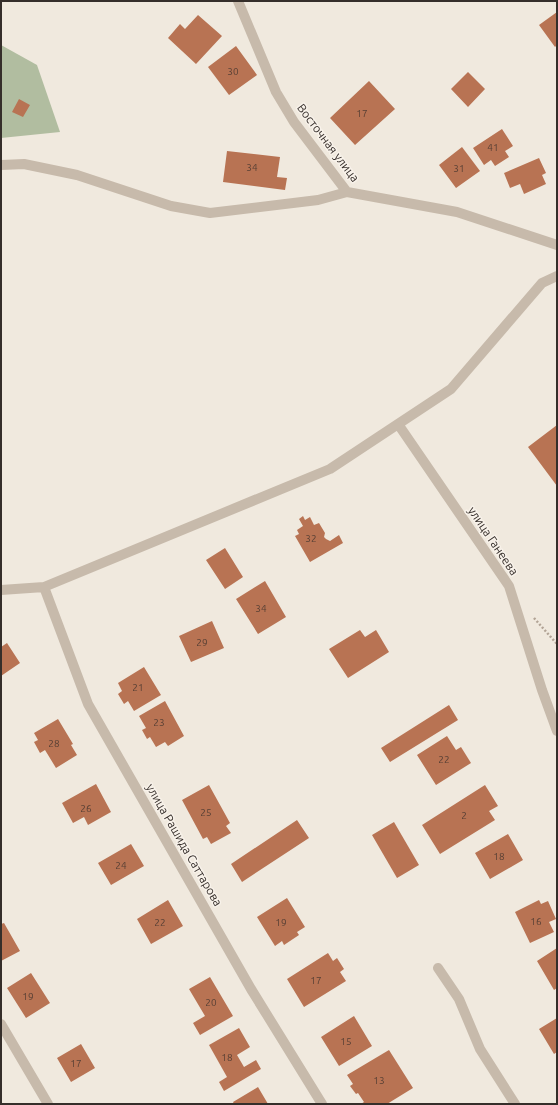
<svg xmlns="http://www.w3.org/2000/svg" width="558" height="1105" font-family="Ubuntu,sans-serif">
<rect width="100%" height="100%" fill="#f0e9de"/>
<path fill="#b1bda0" d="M1,45L37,65L60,132L1,138Z"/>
<path fill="#b87353" d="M557,12V45L555,47L539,25Z
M198,15L222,36L196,64L168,38L180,24L185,29Z
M236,46L257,75L229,95L208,67Z
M468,72L485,89L468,107L451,89Z
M369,81L395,109L355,145L330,118Z
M19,99L30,105L23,117L12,112Z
M502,129L513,146L505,151L509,157L495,166L491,160L484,165L473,148Z
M462,147L480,171L456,188L439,165Z
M227,151L280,157L277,177L287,178L285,190L223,182Z
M539,158L546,173L542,175L546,184L524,194L520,184L510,188L504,173Z
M557,425V486L528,447Z
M303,516L305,520L310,517L314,525L319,523L325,533L324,537L326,539L330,541L339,535L343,543L310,562L295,536L299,534L297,530L303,526L299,519Z
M225,548L243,577L225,589L206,560Z
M265,581L286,617L258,634L236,599Z
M212,621L224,648L191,662L179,636Z
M360,630L365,637L376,630L389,652L348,678L329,649Z
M7,643L20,663L1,676V647Z
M144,667L161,695L134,711L128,701L124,704L118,694L122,691L118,683Z
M165,701L184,736L168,746L165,742L156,747L150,737L147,739L142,730L146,728L139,716Z
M449,705L458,720L390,762L381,748Z
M58,719L73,744L71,745L77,755L56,768L45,750L40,753L34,742L38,740L34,733Z
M447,736L456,750L461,747L471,763L436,785L417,755Z
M96,784L111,812L88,825L84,817L73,823L62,803Z
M209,785L230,823L226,826L231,833L211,844L207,837L203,839L182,800Z
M485,785L498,806L489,811L495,820L440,854L422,825Z
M297,820L309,838L242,882L231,864Z
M394,822L419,865L397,878L372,835Z
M508,834L523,860L490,879L475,853Z
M131,844L144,866L111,885L98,863Z
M287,898L305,927L297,932L299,935L284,945L282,941L275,946L257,917Z
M168,900L183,926L151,944L137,919Z
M539,900L541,904L548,901L556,919L549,922L554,932L530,943L515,912Z
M4,923L20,951L1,961V924Z
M557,948V988L554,990L537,961Z
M328,953L333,961L337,958L344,969L340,972L346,981L304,1007L287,979Z
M31,973L50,1003L26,1018L7,988Z
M210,977L233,1016L200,1035L193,1023L205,1016L189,989Z
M354,1016L372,1046L339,1066L321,1037Z
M557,1018V1052L554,1054L539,1029Z
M239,1028L250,1047L237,1055L244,1067L256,1060L261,1069L224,1091L219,1082L227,1077L209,1045Z
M81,1044L95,1068L71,1082L57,1058Z
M389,1050L413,1088L387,1104H361L364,1102L358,1093L356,1094L350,1086L353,1084L347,1075Z
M258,1087L268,1104H234L233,1102Z"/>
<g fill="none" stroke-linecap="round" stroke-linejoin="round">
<path stroke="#b2a496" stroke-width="2.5" stroke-dasharray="2 2" stroke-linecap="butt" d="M534,618L557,644"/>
<path stroke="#c7baab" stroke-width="10" d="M438,968L459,999L480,1049L515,1104"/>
<path stroke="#c7baab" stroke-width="10" d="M238,1L276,92L294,122L347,192L457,212L557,245
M1,165L24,164L77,175L171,206L210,213L318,200L347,192
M398,424L509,586L542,690L557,731
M44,587L88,704L251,989L322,1104
M1,590L44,587L330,469L451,389L542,283L557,276
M1,1024L48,1104"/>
</g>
<g text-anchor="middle" stroke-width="3" stroke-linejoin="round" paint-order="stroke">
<g font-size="10" fill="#563f34">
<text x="233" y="75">30</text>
<text x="362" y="117">17</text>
<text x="493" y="151">41</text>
<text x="252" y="171">34</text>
<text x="459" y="172">31</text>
<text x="311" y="542">32</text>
<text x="261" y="612">34</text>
<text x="202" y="646">29</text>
<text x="138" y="691">21</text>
<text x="159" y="726">23</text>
<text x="54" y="747">28</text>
<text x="444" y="763">22</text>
<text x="86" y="812">26</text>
<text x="206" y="816">25</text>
<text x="464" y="819">2</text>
<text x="499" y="860">18</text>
<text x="121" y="869">24</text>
<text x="536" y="925">16</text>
<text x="160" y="926">22</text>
<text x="281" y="926">19</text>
<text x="316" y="984">17</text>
<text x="28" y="1000">19</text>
<text x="211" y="1006">20</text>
<text x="346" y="1045">15</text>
<text x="227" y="1061">18</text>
<text x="76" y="1067">17</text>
<text x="379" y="1084">13</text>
</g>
<g font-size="12" fill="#352e2a" stroke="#f8f2ea">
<text transform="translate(328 143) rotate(53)" y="4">Восточная улица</text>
<text transform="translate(493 541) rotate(56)" y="4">улица Ганеева</text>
<text transform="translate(184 845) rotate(60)" y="4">улица Рашида Саттарова</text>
</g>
</g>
<rect width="558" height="1105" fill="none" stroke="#352e2a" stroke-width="4"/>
</svg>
